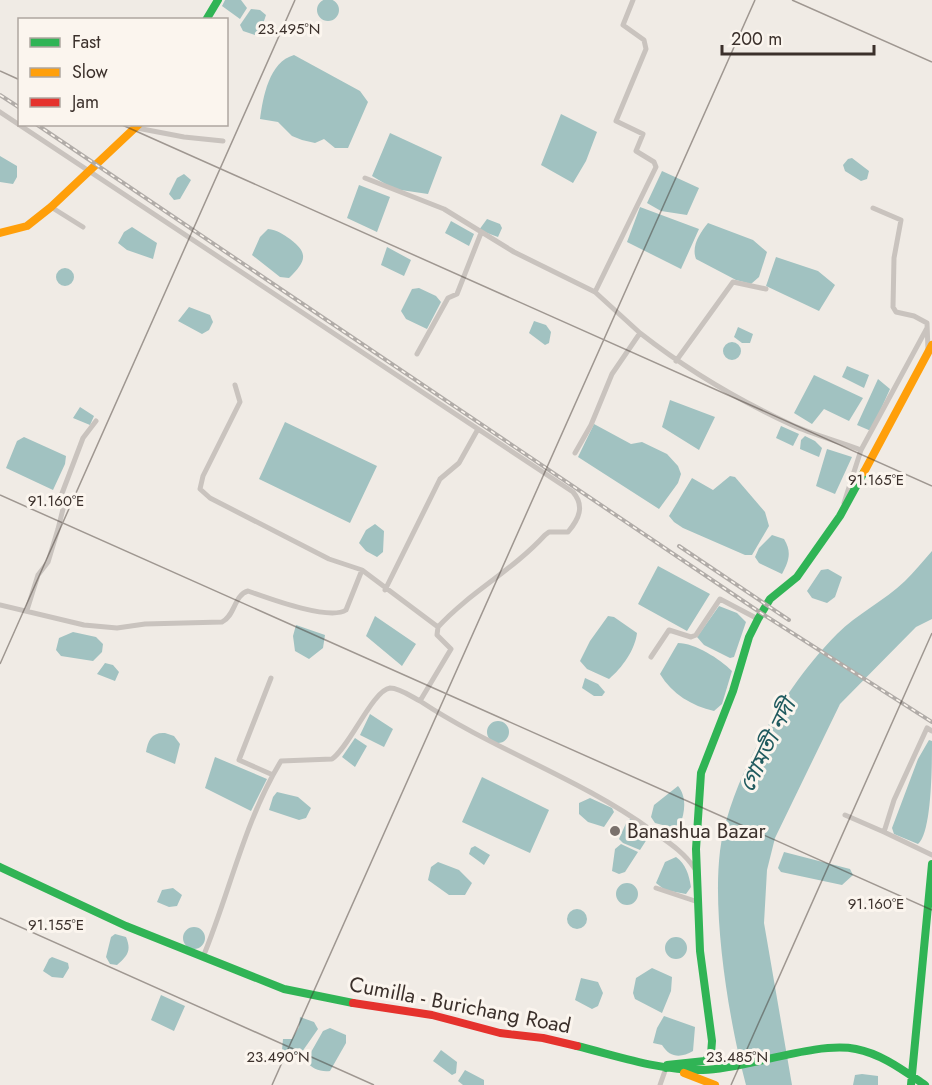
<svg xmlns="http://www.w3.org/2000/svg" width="932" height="1085" font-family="Jost,'Noto Sans Bengali',sans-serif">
<rect width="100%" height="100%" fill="#f0ebe5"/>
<path fill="#a1c2c1" d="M317 10a11 11 0 1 1 22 0a11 11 0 1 1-22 0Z
M225,0H241L247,8L240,19L222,6Z
M251,9L260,10L266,15L262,27L255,35L243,31L240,25Z
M294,55L360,91L368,102L348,148H335L324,139L315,143L302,140L292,136L278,122L260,119C263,97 269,62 294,55Z
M561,114L597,132L586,161L573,183L541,165Z
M390,133L442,157L428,194L394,189L372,176Z
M0,156L17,166V177L13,184L0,182Z
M852,158L869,171L867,179L861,181L845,171L843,165L848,159Z
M662,171L699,188L687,215L661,211L647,203Z
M184,174L191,180L180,199L174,200L169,194L177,178Z
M359,185L390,197L377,232L347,218Z
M640,207L699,229L681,269L627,242Z
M487,219L500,224L502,228L498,237L479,230Z
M451,221L474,234L469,246L445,233Z
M708,223L753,240L767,252L759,277L751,284L736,280L696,259C691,246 700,233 708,223Z
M132,227L157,243L153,259L127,250L118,243L124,232Z
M268,229C277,230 283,234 290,239C310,254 305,262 289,278L280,277L252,255L260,237Z
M387,247L411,260L404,276L381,265Z
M776,257L818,271L835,285L819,311L766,286Z
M56 277a9 9 0 1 1 18 0a9 9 0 1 1-18 0Z
M419,288L436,296L441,302L427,329L406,319L401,311L412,289Z
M189,307L210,315L213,322L209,330L202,334L178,321Z
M534,321L546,325L551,332L549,343L545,345L529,333Z
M738,327L753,334L750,343H742L734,337Z
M723 351a9 9 0 1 1 18 0a9 9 0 1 1-18 0Z
M847,366L869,375L864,388L842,377Z
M814,375L863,398L849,421L824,409L812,424L794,413Z
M878,379L890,389L871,431L857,425Z
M670,400L715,417L699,450L662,427Z
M80,407L94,416L90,425L73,418Z
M285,422L377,466L350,523L259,479Z
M594,424L631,444L642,442L667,454L678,466L681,474L678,483L659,509L578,457Z
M781,426L799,434L793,446L776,438Z
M805,436L815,441L822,448L819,457L800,449L801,440Z
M24,437L66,456L65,464L53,490L6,468L17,441Z
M827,449L852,457L835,494L816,486Z
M730,476L735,477L765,512L769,526L752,555H745L683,528L674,522L669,516L692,478L713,490Z
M375,524L384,531L383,552L377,557L366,551L359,543L366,530Z
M772,535L784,539C792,552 789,561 782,574L759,563L755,557L759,548Z
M932,551V619L916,627L840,704L775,838L767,870L764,923L792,1085H746C729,1021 712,917 720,851C729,780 786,685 837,634C857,614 884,601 905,581C914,572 923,561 932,551Z
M658,566L710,594L687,631L638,604Z
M828,569L842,577L835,597L827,603L812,598L807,591L821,570Z
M719,606L737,613L746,622L734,657L730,658L704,645L697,637Z
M375,616L416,644L402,666L366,636Z
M608,616L614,617L637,633C635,650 622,668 609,679L587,669L580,661L590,641Z
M296,625L325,635L323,648L309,659L295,651L293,636Z
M73,632L96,637L103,644L102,652L93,661L61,656L56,650L59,638Z
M678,643C695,643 720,659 732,671L722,704L714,711C692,706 672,694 660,674Z
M105,663L113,665L119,672L115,681L97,674Z
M585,678L598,684L605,692L602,696H594L582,688Z
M370,714L393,729L384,747L360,735Z
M487 732a11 11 0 1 1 22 0a11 11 0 1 1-22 0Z
M165,733L174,736L180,744L175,764L146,752C148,740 152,732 165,733Z
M355,738L367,746L355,767L342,757Z
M929,740L932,741C932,763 932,833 918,844L894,834L892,828L918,759Z
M215,757L267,779L251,811L205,788Z
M482,777L549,810L530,853L462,822Z
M678,786C687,797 685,812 680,825L670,827L655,823L651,817L654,805Z
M277,792L298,797L311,808L306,818L299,820L269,810L273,797Z
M590,798L612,808L614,812L604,827L588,822L579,814V803Z
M631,819L648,830L649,836L640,850L623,843L619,839L627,821Z
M621,844L638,852L625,872L619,874L612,871L615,849Z
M475,846L490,855L484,865L469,854L471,848Z
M784,852L850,869L853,875L842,885L781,872L778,868Z
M676,857C686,864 689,875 691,887L686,894L665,890L656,883L665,862Z
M438,862L459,870L472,883L465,895H449L428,880L431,867Z
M616 894a11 11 0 1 1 22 0a11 11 0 1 1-22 0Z
M173,888L182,895L177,906L169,907L157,902L162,890Z
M567 919a10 10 0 1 1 20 0a10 10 0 1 1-20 0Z
M183 938a11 11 0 1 1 22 0a11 11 0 1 1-22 0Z
M115,934L126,937C132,951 127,956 117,965L110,964L106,957L111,937Z
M665 948a11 11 0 1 1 22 0a11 11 0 1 1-22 0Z
M52,957L68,963L69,968L63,978L52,977L43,971L49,959Z
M652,968L672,977L671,991L662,1013L635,999L633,993L636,978Z
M581,978L598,982L603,993L598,1006L592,1009L575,1000Z
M161,995L185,1006L174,1031L151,1020Z
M664,1016L695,1027L693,1051C681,1058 670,1058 662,1045L653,1043L657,1028Z
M300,1017L314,1022L318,1029L297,1059L282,1050L283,1039H292L299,1027Z
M330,1028L346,1035V1043L330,1071C320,1072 312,1069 306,1061L323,1031Z
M441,1050L457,1062L456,1073L452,1075L433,1061Z
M465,1070L484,1080V1085H463L458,1081Z
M862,1074L878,1076V1085H853L855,1075Z"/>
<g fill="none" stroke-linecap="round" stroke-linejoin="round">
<path stroke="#c9c3be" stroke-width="5" d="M0,112L573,492C585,506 579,519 568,532H549L545,535C512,571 470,592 438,627L437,635L451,649L420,701C494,750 579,778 651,830C668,842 684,852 695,869
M137,128L184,137L223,141
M365,178L444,209L514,252L595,292
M51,207L83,227
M873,208L901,220L894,258L893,307L896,312L914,316L927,323L928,350
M640,333C686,369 738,400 792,425C814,435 838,441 861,450L844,503
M417,354L448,298L457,294L481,233
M676,361L733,282L766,289
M235,385L240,402L203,476L200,489L210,498L329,559L362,570L438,627
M861,450L927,328
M575,453L591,425L612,374L640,333L595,292L656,167L654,162L636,151L643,134L616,121L646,49L644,40L623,25L633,0
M385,590L440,479L459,463L478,429
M0,605L84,625L117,628L145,624L222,622C235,616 234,595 248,591C268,598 329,621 346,610L362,570
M27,610L38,575L48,562L58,529L64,505L61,496L83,438L96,421
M651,657L669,630L691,637L696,635L720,599L758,619
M271,678L239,760L273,775
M932,731L927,728L894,800L884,832L932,855
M845,815L884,832
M656,888L698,902
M203,957C230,892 244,822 281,761L332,759C350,746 373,690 390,688C400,688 412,697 420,701
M660,1085L666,1068"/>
<path stroke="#30b455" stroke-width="8" d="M206,20L218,0
M0,867L126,926L284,989L353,1003
M577,1046C618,1056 660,1071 703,1070C747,1069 815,1041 856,1049C882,1054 904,1071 925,1085
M666,1068L667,1065L705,1061L711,1054L712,1041L700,951L696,849L701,773L733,691L749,637L758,619L770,599L797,577L840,516L864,472
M911,1085L932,864"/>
<path stroke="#ff9f0a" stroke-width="8" d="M0,233L27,226L51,207L139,124
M864,472L932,345
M684,1073L715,1085"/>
<path stroke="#e5322d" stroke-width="8" d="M353,1003L432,1015L500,1033L543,1038L577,1046"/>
<defs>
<path id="rail" d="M0,95L20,108
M36,124L761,613L932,722
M679,546L789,620"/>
</defs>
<use href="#rail" stroke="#b1aca8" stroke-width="4"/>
<use href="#rail" stroke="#fbf5ee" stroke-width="1.5" stroke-dasharray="4.5" stroke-linecap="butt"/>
</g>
<path fill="none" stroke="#3b302b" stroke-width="1.5" stroke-opacity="0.45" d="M792,0L932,62M0,71L20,80M120,124L932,486M0,495L932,910M0,664L295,0M0,918L374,1085M272,1085L755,0M731,1085L932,633"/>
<circle fill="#7a716c" stroke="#fbf5ee" stroke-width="2" cx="615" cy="831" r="6"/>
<g text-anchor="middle" stroke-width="6" stroke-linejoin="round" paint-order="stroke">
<g font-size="21" fill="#3b302b" stroke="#fbf5ee" text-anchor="start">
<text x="627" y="838">Banashua Bazar</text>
</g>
<g font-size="21" fill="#3b302b" stroke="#fbf5ee">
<text transform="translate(460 1005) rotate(11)" y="7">Cumilla - Burichang Road</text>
</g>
<g font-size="22" font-style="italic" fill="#1f5a5e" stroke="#fbf5ee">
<text transform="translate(767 745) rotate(-64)" y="8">গোমতী নদী</text>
</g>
</g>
<g font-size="15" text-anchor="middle" fill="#3b302b" stroke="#fbf5ee" stroke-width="6" stroke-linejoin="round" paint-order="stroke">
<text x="289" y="34">23.495°N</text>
<text x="876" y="485">91.165°E</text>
<text x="56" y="506">91.160°E</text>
<text x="876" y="909">91.160°E</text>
<text x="56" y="930">91.155°E</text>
<text x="278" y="1062">23.490°N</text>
<text x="737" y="1062">23.485°N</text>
</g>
<rect x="18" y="18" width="210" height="108" fill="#fbf5ee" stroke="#aea6a0" stroke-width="1.5"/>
<rect x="30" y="38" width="30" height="9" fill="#30b455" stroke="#aea6a0" stroke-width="1.5"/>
<text x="72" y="48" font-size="18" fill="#3b302b">Fast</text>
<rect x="30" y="68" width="30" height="9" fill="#ff9f0a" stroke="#aea6a0" stroke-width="1.5"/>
<text x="72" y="78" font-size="18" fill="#3b302b">Slow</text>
<rect x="30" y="98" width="30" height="9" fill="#e5322d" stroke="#aea6a0" stroke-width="1.5"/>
<text x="72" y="108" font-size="18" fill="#3b302b">Jam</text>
<path d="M722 45v9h152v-9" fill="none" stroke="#3b302b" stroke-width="3"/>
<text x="731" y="45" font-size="18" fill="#3b302b" stroke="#fbf5ee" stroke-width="4.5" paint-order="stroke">200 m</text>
</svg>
